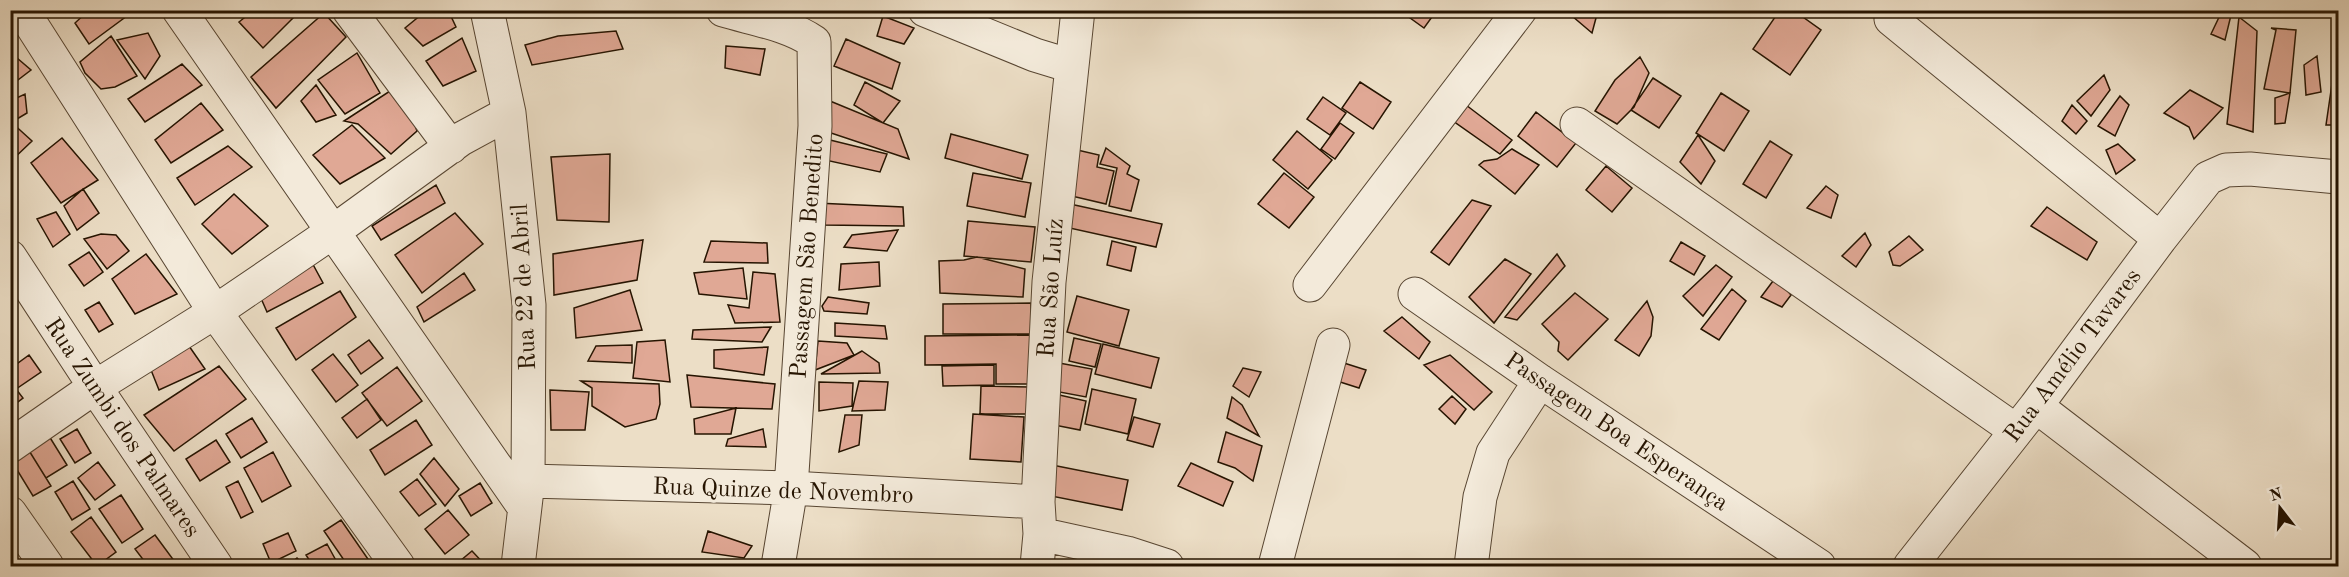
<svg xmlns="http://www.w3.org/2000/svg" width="2349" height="577" font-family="'Old Standard TT',serif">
<rect width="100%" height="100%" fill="#ecdec6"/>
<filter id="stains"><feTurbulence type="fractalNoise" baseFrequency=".00333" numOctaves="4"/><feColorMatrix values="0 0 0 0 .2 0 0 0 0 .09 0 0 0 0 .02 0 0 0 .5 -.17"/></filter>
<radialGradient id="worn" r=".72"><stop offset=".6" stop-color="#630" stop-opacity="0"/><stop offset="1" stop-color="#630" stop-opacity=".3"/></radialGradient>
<path fill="#e0a895" stroke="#261401" stroke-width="1.5" d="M89,10H135L89,44L75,23Z
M254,10H301L263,48L239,22Z
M427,10H448L456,27L423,46L405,28Z
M1399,10H1437L1424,28Z
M1565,10H1585L1596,18L1592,33Z
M1780,10H1793L1821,30L1790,75L1753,49Z
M2222,11H2232L2225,40L2211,34Z
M324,13L346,37L276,108L251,77Z
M883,16L914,28L904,44L877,36Z
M2239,17L2257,31L2253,132L2227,124Z
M2271,28L2296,30L2290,93L2264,89L2276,30Z
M616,31L623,49L532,65L525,45L558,36Z
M148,33L160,56L145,79L117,40Z
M111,36L137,76L115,87L101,89L85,73L80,62Z
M462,38L476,71L443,86L426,61Z
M846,39L900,63L892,89L834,66Z
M726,46L765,49L760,75L725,68Z
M10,52L31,70L10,86Z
M357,53L380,93L345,114L318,80Z
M2317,56L2321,92L2306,95L2304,65Z
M1640,57L1649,73L1634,107L1617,124L1595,111L1615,80Z
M182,64L202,85L145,122L128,99Z
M2334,70H2338V125H2326Z
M2104,75L2110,90L2091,116L2077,101Z
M1653,78L1681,96L1659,128L1631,110Z
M865,82L900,101L883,123L854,105Z
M1360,82L1391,102L1373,129L1342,108Z
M316,85L336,115L316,122L301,101Z
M2190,90L2223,108L2194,139L2189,127L2164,113Z
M390,91L411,114L417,131L391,154L358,124L344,121Z
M1721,93L1749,111L1724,151L1696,133Z
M2290,93L2285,123L2275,124V98Z
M25,94L27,113L12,122L10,101Z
M2120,96L2129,105L2115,136L2098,126Z
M1323,97L1346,113L1330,135L1307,119Z
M830,101L898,129L909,159L825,131Z
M201,103L223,130L171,163L155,140Z
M1466,105L1512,140L1500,154L1446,116Z
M2072,105L2087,121L2076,134L2062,121Z
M1536,112L1576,143L1557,167L1518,136Z
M10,121L32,141L10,162Z
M1340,123L1354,133L1335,159L1321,149Z
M352,125L385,158L340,184L313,155Z
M1297,131L1332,160L1308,189L1273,160Z
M951,134L1028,155L1022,179L945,158Z
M1698,135L1715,161L1701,184L1680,162Z
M62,138L98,180L61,203L31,163Z
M826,139L887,154L880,172L825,160Z
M1770,141L1792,155L1766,198L1743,184Z
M2118,144L2135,160L2116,174L2106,150Z
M228,146L252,167L195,205L177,178Z
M1106,148L1130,166L1127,174L1139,180L1131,211L1109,206L1117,168L1100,164Z
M1073,149L1099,155L1097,167L1114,171L1106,204L1063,194Z
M1512,149L1539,165L1515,194L1479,165L1484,161L1497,159Z
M610,154L609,222L557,220L551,157Z
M1606,166L1632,188L1612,212L1586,190Z
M973,173L1031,183L1025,217L967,206Z
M1284,173L1314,197L1289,228L1258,204Z
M436,185L445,203L381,240L372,226Z
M1826,186L1838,195L1831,218L1807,208Z
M83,189L99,213L77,230L64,206Z
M234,194L268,226L232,254L202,224Z
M1472,200L1491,206L1449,265L1431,252Z
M816,203L903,207L904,226L823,225Z
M1070,204L1162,224L1156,247L1065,227Z
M2047,207L2097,242L2087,260L2031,226Z
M56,212L70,234L53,247L37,219Z
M455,213L483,244L422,293L395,255Z
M968,221L1035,227L1031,262L964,256Z
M898,230L887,251L844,247L852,235Z
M1865,233L1871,245L1856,267L1842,256Z
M101,234L116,235L129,251L107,269L84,239Z
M1909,236L1923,250L1900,266L1893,265L1889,252Z
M643,240L637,280L554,295L553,254Z
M711,241L767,243L768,263L704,262Z
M1112,241L1136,247L1131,271L1107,265Z
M1681,242L1705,256L1694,275L1670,261Z
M89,252L103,272L84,286L69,265Z
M146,254L177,294L135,314L112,279Z
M1557,254L1565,266L1517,320L1505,317Z
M977,257L1025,269L1023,297L940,293L939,261L964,260Z
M310,259L323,283L267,312L260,296Z
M1505,259L1531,274L1494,323L1469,297Z
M879,262L880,286L839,290L841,264Z
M1716,265L1732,277L1703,316L1683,296Z
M743,268L747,299L699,294L694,273Z
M753,272L775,274L780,322L735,323L728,305L749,308Z
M464,273L475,290L424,322L417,307Z
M1776,277L1791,295L1782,307L1761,297Z
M1732,289L1746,301L1719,340L1701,329Z
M630,290L642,330L576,338L574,308Z
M340,291L356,317L296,360L276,328Z
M1575,293L1608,319L1568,360L1558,351L1559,342L1542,324Z
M1077,296L1129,310L1119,346L1067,332Z
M828,297L869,303L867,314L824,311L822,306Z
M1647,301L1653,317L1651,336L1639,356L1615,340Z
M99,302L113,324L99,332L85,310Z
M1031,303V334H943V304Z
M1402,317L1430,342L1419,359L1384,331Z
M835,323L885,326L887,339L835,336Z
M771,327L762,342L692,339L693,330Z
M1031,335L1032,384H996V364L925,365V336Z
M10,338L17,348L10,352Z
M1074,338L1101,344L1095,367L1069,361Z
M369,340L383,358L361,374L348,355Z
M665,340L670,382L633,378L637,342Z
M818,341L847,343L854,355L815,370Z
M1103,344L1159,358L1151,388L1095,374Z
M632,345V363L588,361L596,346Z
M189,346L205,369L159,390L149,365Z
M768,347L764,375L714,368V350Z
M862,351L879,363L880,373L821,374Z
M333,354L358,385L336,402L312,370Z
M29,355L41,372L16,389L10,381V369Z
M1450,355L1492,392L1474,410L1424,365Z
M1059,363L1092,369L1086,397L1054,391Z
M1344,363L1366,370L1359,388L1337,381Z
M994,365V385L943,386L942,366Z
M219,366L246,399L174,451L144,415Z
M397,367L422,401L387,426L362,393Z
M1243,368L1261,372L1249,397L1233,386Z
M687,375L775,384L772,409L691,407Z
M581,381L659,384L660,404L656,419L625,427L592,406V388Z
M859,381L888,382L885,410L852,411Z
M819,382L853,383L852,406L819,411Z
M981,386L1029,387V414H980Z
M16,389L23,398L10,408V393Z
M1092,389L1136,399L1128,434L1085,424Z
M550,390L589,392L585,430H551Z
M1055,394L1086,401L1080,430L1049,424Z
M1452,396L1466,409L1455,424L1439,409Z
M1232,397L1242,405L1259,436L1227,418Z
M367,399L381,420L357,438L342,418Z
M736,408L731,434H695L694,419Z
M973,414L1024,417L1021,462L970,459Z
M845,415H862L859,445L839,452Z
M1134,417L1160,424L1153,447L1127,440Z
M252,418L267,442L241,458L226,434Z
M416,420L432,445L385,475L370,450Z
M77,429L91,453L75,463L60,439Z
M763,429L766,447L726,446L728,439Z
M1226,432L1262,446L1253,481L1235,468L1218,462Z
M49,436L67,465L46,478L28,449Z
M216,440L230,462L200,481L186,459Z
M28,449L51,486L33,496L11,460Z
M273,452L291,486L262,502L244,468Z
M434,458L459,489L445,506L420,474Z
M98,462L115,485L95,500L78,478Z
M1191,463L1233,482L1223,506L1178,486Z
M1052,465L1128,480L1122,510L1046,495Z
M417,479L436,504L419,516L400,492Z
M73,481L90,509L72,520L55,492Z
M238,481L253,512L241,518L226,487Z
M480,483L492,503L471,516L459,496Z
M121,495L143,529L122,543L99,509Z
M448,510L469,535L445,554L425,529Z
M91,517L116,552L97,566L71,532Z
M341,520L370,562L363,566H348L324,531Z
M708,531L752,546L744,558L702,552Z
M288,533L296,551L271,563L263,544Z
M155,535L175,562L169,566H148L135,549Z
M327,544L339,566H313L306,555Z
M472,551L486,566H454Z
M297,558L305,566H287Z
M127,560L132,566H119Z
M817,561L848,566H816Z
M739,564L738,566H709Z"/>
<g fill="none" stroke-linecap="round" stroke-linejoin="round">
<defs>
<path id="street" d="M22,10L215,312L398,566
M179,10L524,507
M349,10L451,147
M487,10L509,113L529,305L528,481L518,566
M723,10C753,19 788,24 814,42L815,126L791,488L778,566
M925,10L1035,55L1071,66
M1891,19L2160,239
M1577,124L2015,430
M10,257L95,387L216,566
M1310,285L1520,10
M1415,294L1540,381L1819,566
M2036,406L2245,566
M10,446L95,387L215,312L334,231L461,139L509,113
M528,481L791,488L1038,502
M10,513L47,566
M1040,534L1127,553L1167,566
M1037,566L1040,534L1038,502L1049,282L1078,10
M1275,566L1333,345
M1471,566L1480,497L1493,453L1540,381
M1910,566L2036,406L2160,239L2208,178L2226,170L2250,169L2338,177"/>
</defs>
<use href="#street" stroke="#584632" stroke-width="35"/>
<use href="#street" stroke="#f3eada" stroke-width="33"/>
</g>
<g text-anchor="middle" stroke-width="6" stroke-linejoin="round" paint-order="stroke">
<g font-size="24" fill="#261401" stroke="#f3eada">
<text transform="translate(806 256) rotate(-86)" y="8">Passagem São Benedito</text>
<text transform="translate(523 287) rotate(-93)" y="8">Rua 22 de Abril</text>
<text transform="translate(1050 288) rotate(-86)" y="8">Rua São Luíz</text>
<text transform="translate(2072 355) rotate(-53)" y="8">Rua Amélio Tavares</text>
<text transform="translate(123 427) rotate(56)" y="8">Rua Zumbi dos Palmares</text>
<text transform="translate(1617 431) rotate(34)" y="8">Passagem Boa Esperança</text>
<text transform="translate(783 490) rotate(2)" y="8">Rua Quinze de Novembro</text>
</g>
</g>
<rect width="2349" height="577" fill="none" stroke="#ecdec6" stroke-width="36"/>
<rect x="12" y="12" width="2325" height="553" fill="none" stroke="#261401" stroke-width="3"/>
<rect x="18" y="18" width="2313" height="541" fill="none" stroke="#261401" stroke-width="1.5"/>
<g transform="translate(2280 508) rotate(343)" stroke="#f3eada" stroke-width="4.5" paint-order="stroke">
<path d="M0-4.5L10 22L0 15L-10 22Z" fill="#261401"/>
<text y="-9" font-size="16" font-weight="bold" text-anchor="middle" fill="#261401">N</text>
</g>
<rect width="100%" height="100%" filter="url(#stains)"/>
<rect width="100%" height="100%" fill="url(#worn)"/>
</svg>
